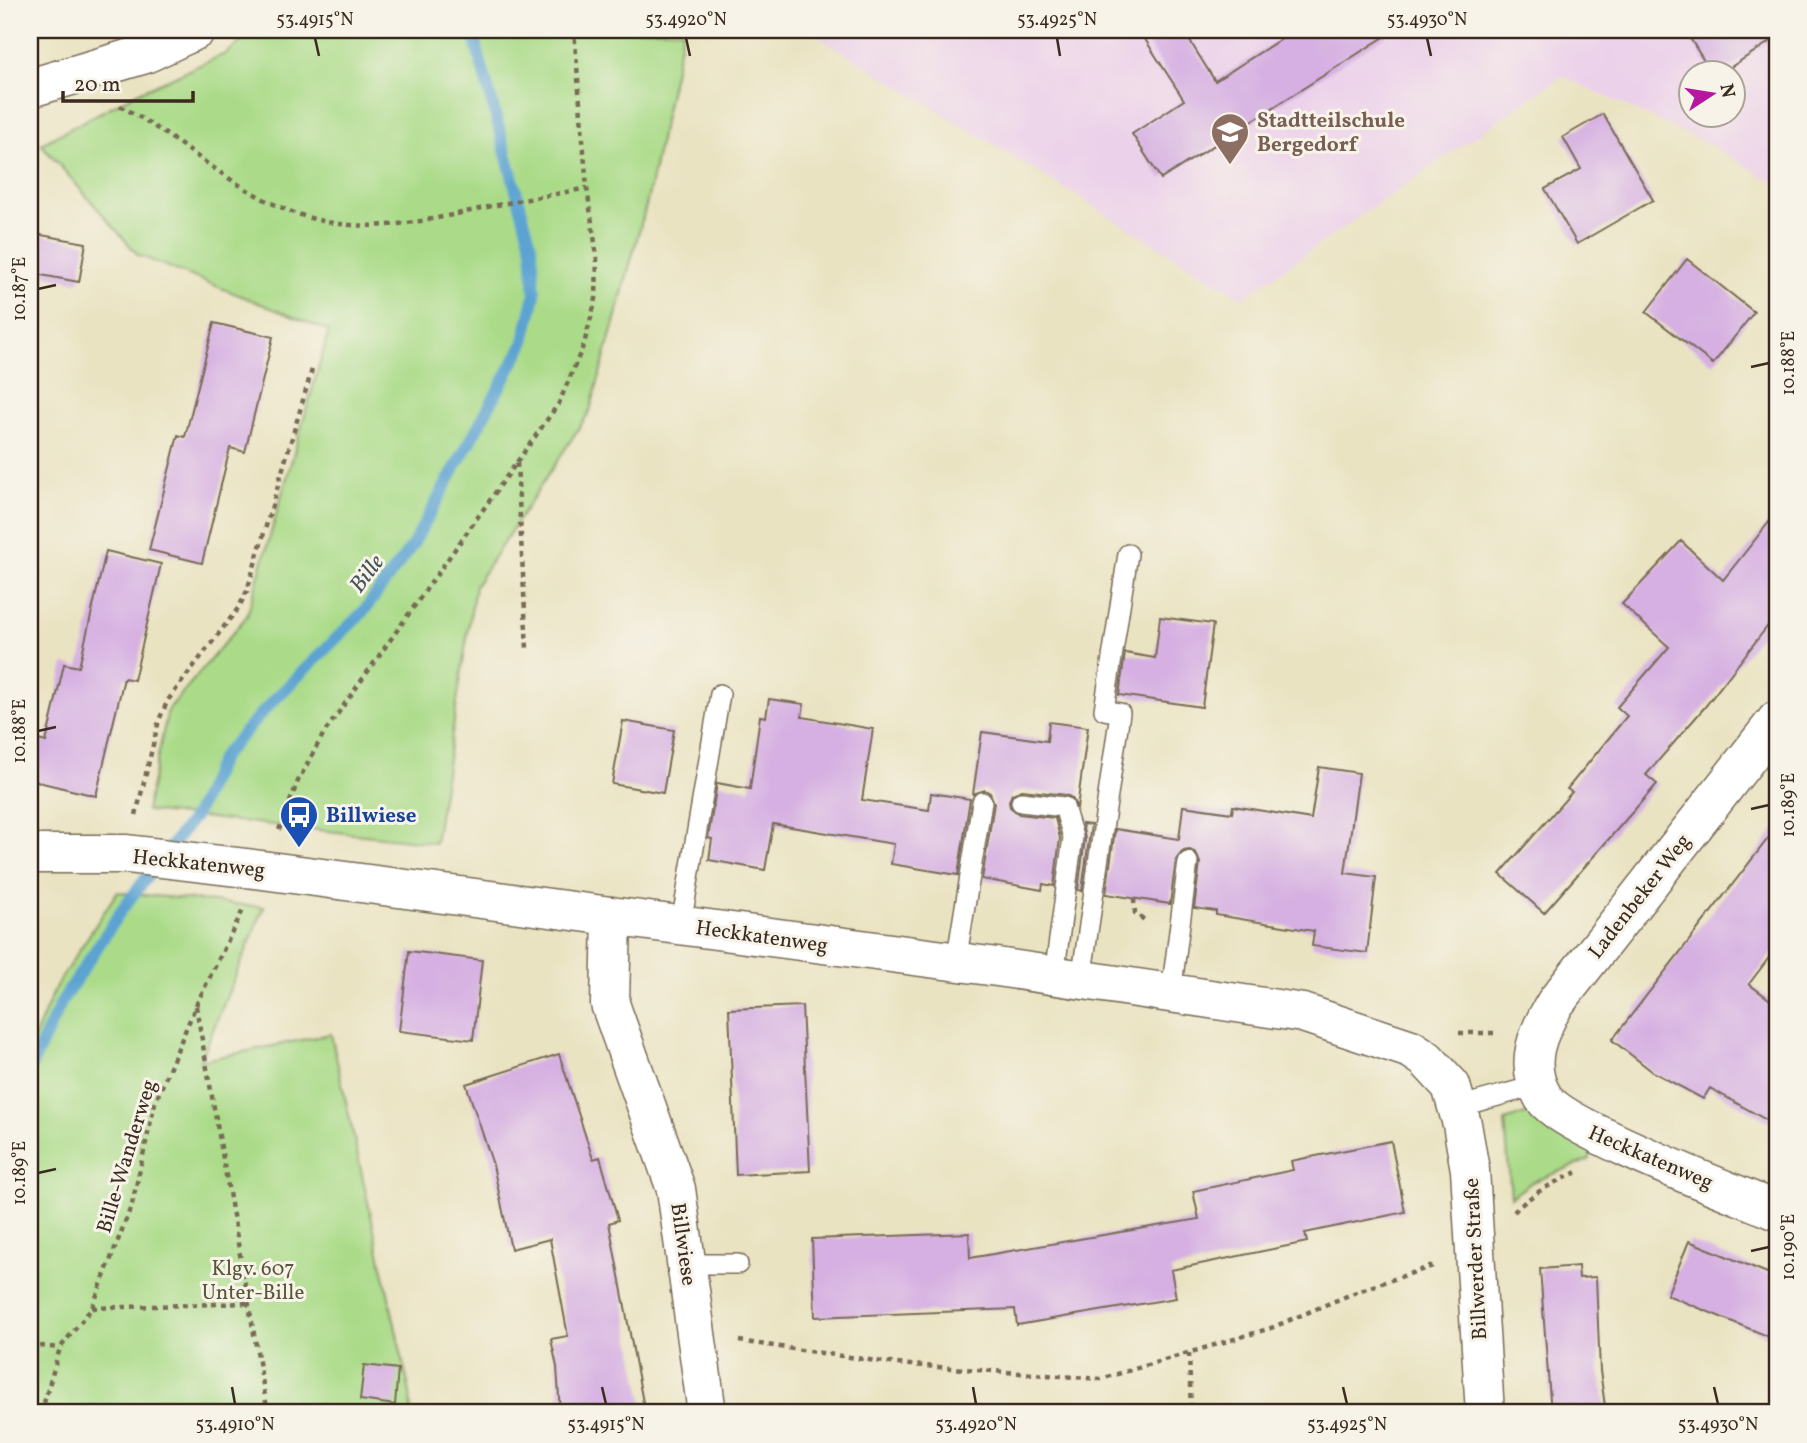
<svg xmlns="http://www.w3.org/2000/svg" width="1807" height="1443" font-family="Vollkorn,serif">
<rect width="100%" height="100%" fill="#f7f3e8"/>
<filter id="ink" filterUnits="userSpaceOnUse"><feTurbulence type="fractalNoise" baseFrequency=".0143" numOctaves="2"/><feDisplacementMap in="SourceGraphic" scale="14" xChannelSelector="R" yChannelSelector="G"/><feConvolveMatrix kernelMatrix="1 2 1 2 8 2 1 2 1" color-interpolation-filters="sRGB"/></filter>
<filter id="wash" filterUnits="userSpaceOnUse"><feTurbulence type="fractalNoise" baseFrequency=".00686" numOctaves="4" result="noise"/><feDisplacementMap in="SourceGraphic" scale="28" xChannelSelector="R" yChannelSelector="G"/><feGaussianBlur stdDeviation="1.57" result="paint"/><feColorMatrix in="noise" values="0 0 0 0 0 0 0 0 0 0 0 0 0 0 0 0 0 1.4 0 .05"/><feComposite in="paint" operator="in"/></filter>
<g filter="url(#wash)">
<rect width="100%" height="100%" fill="#eae3c2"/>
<path fill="#ecd1ea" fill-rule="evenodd" d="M808,30H1777V185L1715,147L1562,76L1242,298ZM1692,74H1734V116H1692Z"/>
<path fill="#abdb89" stroke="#738254" stroke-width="2" d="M257,30H683L647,202L590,411L475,586L435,843L146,811L168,710L247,616L329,331L138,255L41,144L139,92L225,54Z
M117,892L264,907L200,1061L331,1034L410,1393L411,1413H30V1048L56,986Z
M1528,1113L1592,1152L1589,1160L1532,1182L1511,1197L1505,1121Z"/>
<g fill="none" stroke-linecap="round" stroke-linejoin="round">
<path stroke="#5ca3d2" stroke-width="12" d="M30,1069L62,1001L123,908L196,814L222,757L271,703L363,612L412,546L523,345L535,295L532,248L472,30"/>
</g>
<g id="blocks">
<path fill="#d6b0e2" d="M1139,30H1183L1215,81L1295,30H1395L1161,179L1132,134L1184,100Z
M1685,30H1777V37L1720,74H1712Z
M1603,114L1653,200L1577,244L1545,189L1581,169L1563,137Z
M30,233L86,243L79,282L30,273Z
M1687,259L1754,312L1713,364L1646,312Z
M214,323L273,337L245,452L230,448L202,563L149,550L178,435L185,437Z
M1777,512V614L1704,708L1646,775L1657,784L1544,913L1500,874L1572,792L1567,789L1627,716L1617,707L1669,647L1622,604L1681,541L1723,580Z
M106,551L161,564L134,680L124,678L96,796L30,780V738L46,742L64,664L79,667Z
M1160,617L1213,624L1202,707L1119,695L1125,653L1155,658Z
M769,699L804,704L802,717L873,729L862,800L929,810L931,793L970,799L958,875L891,864L894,844L773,824L765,870L709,860L712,839L708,838L717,783L750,789L760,716L766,717Z
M623,721L674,730L663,793L612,784Z
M1049,722L1088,727L1077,808L1072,798L1066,795L1022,790L1012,794L1009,801L1010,807L1019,814L1055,818L1060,838L1054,886L1043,884L1042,890L982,879L994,803L990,793L985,790L973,794L982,732L1047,741Z
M1319,767L1359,773L1345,873L1376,877L1367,953L1312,946L1314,931L1216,915V911L1194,908L1200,863L1196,853L1190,850L1183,851L1176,860L1170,904L1106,894L1115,829L1179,839L1183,806L1232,813L1233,806L1311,819Z
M1082,824L1091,825L1082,891L1078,890L1085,839Z
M1777,827V947L1749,984L1777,1005V1126L1710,1088L1703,1099L1653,1072L1612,1040Z
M409,951L482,960L473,1040L399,1031Z
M802,1006L810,1171L736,1175L729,1009Z
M559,1054L593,1159L600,1157L618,1220L609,1223L645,1413H560L557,1367L551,1339L568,1336L550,1239L511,1249L493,1165L466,1084Z
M1391,1141L1405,1212L1305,1233L1307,1242L1171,1270L1176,1298L1017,1325L1015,1309L815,1317L812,1239L969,1233L970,1258L1085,1238L1199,1219L1193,1191L1293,1170L1291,1161Z
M1689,1241L1777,1277V1340L1667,1295Z
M1578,1266L1579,1278L1596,1277L1600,1371L1606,1413H1551L1540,1269Z
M364,1365L398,1369L395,1405L360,1400Z"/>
</g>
</g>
<g filter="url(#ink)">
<use href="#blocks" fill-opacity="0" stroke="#786b57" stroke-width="2"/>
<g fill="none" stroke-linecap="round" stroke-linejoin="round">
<defs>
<path id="service" d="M1021,802L1064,807L1073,837L1054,976
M681,925L720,694
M956,962L982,802
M1081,980L1120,713L1104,710L1128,554
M1171,993L1188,862
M1458,1107L1538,1085
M687,1264H738"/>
<path id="minor" d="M30,88L145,54L196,30
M1777,720L1556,1002C1538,1031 1523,1063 1543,1097C1562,1128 1734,1193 1777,1211
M30,854H127L262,870L997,967L1303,1013L1411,1049L1426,1059L1451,1086L1462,1124L1470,1170L1485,1413
M612,916L610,1004L676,1189L707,1413"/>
</defs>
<use href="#service" stroke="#786b57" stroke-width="22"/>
<use href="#minor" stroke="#786b57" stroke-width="41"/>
<path stroke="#786b57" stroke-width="4.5" stroke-dasharray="5 5" stroke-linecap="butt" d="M120,106C175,135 221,180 278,206C354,241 420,222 497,205C527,199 557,194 587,188
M517,463L527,649
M136,815L159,720L168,700L239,607L247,591L313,366
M279,830L298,781L324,733L559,403L584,344L596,299L597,257L587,188L574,30
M1134,899L1135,913L1147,922
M196,1006L268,1413
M1459,1033H1495
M1514,1212C1532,1193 1556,1181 1580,1171
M92,1308L248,1303
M739,1341L897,1364L1101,1379L1271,1328L1361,1290L1433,1266
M30,1345L60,1348
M1189,1353L1191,1413
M41,1413L60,1348L92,1308L132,1204L155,1103L196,1005L244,908"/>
<use href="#service" stroke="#fff" stroke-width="19"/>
<use href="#minor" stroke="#fff" stroke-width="38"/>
</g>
</g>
<path fill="none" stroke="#3b2a1e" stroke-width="2.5" d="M315,38L319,56M686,38L690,56M1057,38L1060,56M1427,38L1431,56M38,289L56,285M1751,367L1769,363M38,731L56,727M1751,809L1769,805M38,1173L56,1169M1751,1251L1769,1247M232,1387L235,1404M602,1387L606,1404M973,1387L976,1404M1343,1387L1347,1404M1714,1387L1718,1404"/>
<defs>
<symbol id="school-pin" viewBox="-11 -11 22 30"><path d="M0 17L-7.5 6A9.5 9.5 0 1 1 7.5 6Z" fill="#8d6e63" stroke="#f7f3e8"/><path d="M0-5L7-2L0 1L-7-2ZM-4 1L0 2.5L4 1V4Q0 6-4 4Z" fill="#fff"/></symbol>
<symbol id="bus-pin" viewBox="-11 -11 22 30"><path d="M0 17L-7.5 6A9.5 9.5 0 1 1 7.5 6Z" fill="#1a4fb4" stroke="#f7f3e8"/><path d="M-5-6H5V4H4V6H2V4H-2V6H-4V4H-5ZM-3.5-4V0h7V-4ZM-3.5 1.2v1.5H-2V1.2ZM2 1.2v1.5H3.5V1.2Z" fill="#fff"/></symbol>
</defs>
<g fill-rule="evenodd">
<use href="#school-pin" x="1208" y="110" width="44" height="60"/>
<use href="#bus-pin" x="277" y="793" width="44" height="60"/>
</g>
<g text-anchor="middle" stroke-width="6" stroke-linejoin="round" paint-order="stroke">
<g font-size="21" font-weight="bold" fill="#785e54" stroke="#f7f3e8" text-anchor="start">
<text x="1257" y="127">Stadtteilschule<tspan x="1257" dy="24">Bergedorf</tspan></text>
</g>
<g font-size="21" font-weight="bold" fill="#164399" stroke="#f7f3e8" text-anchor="start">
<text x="326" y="822">Billwiese</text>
</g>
<g font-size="21" fill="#3b2a1e" stroke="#f7f3e8">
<text transform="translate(199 863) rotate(6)" y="7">Heckkatenweg</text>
<text transform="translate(1639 896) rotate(-52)" y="7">Ladenbeker Weg</text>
<text transform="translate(762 936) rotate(8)" y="7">Heckkatenweg</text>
<text transform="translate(126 1156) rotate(-73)" y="7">Bille-Wanderweg</text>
<text transform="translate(1651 1157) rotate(23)" y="7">Heckkatenweg</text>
<text transform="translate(684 1244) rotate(82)" y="7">Billwiese</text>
<text transform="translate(1475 1259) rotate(-93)" y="7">Billwerder Straße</text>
</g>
<g font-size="21" fill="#575639" stroke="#f7f3e8">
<text x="253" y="1275">Klgv. 607<tspan x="253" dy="24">Unter-Bille</tspan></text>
</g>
<g font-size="23" font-style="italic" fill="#47545d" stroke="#f7f3e8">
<text transform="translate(366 573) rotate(-53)" y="8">Bille</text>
</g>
</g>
<rect width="1807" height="1443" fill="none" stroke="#f7f3e8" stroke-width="77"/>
<g transform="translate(1712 94) rotate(78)"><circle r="33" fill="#f7f3e8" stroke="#aca397" stroke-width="2"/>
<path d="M0-5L12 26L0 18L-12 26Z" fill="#b5179e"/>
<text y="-10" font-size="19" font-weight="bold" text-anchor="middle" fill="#3b2a1e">N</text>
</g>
<path d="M63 91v10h130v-10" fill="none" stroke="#3b2a1e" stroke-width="3.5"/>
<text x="74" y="91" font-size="21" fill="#3b2a1e" stroke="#f7f3e8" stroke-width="5" paint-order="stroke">20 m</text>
<rect x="38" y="38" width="1731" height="1366" fill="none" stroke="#3b2a1e" stroke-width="2.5"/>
<g font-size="18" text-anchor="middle" fill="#3b2a1e">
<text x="315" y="25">53.4915°N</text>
<text x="686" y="25">53.4920°N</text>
<text x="1057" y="25">53.4925°N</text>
<text x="1427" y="25">53.4930°N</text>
<text transform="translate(19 289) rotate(-90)" y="6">10.187°E</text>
<text transform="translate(1788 363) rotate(-90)" y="6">10.188°E</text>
<text transform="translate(19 731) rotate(-90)" y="6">10.188°E</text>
<text transform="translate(1788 805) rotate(-90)" y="6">10.189°E</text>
<text transform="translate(19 1173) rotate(-90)" y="6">10.189°E</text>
<text transform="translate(1788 1247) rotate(-90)" y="6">10.190°E</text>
<text x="235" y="1430">53.4910°N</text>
<text x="606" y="1430">53.4915°N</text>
<text x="976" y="1430">53.4920°N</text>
<text x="1347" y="1430">53.4925°N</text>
<text x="1718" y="1430">53.4930°N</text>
</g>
</svg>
